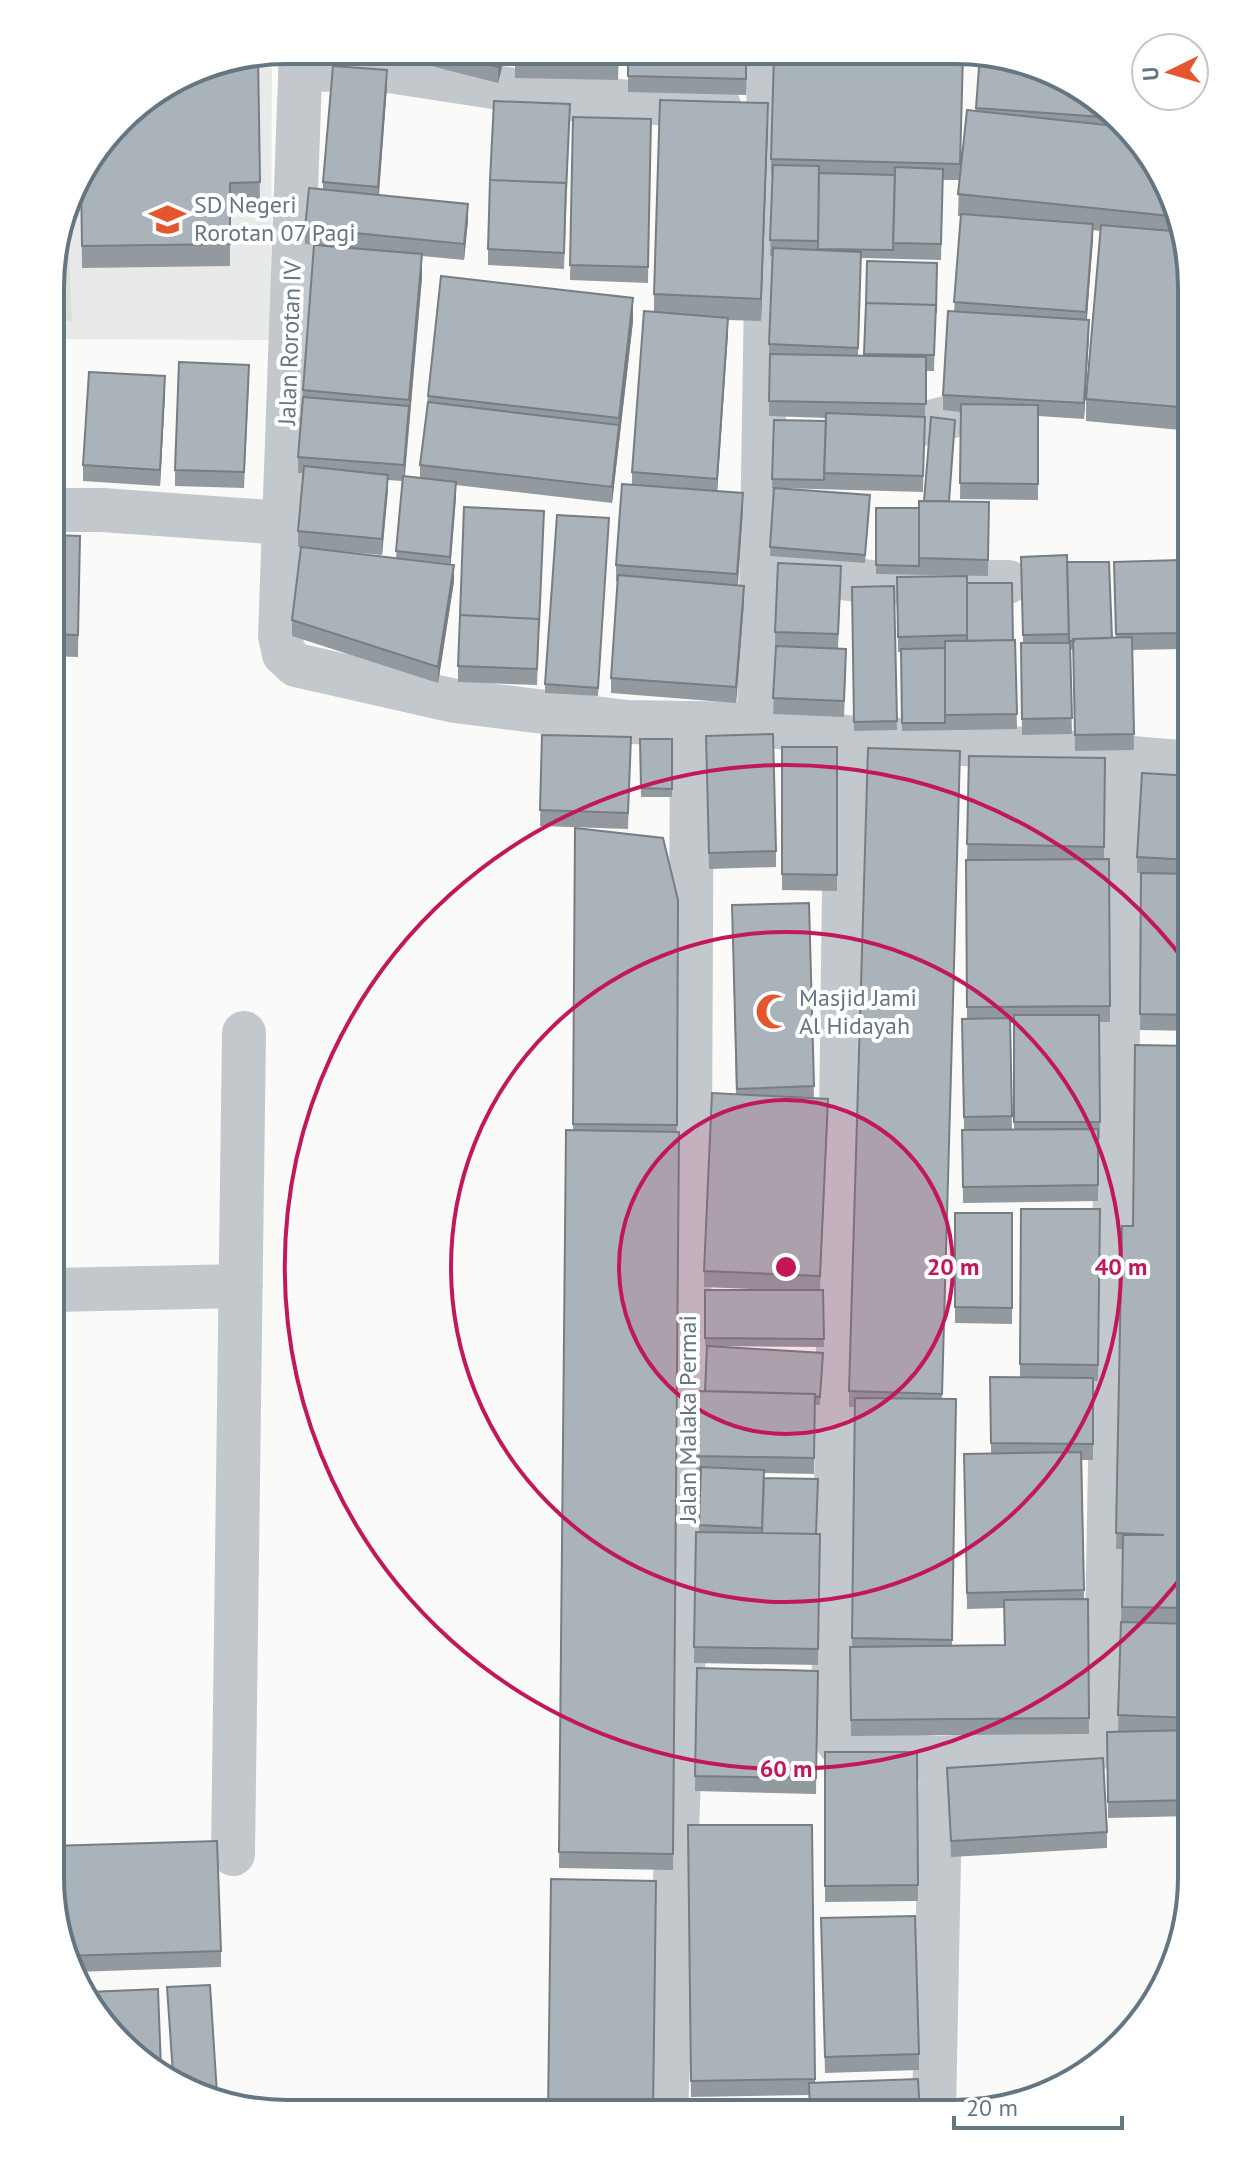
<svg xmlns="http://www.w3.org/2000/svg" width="1242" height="2164" font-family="'PT Sans',sans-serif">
<rect width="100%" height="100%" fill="#fafaf8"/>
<path fill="#e8e9e9" d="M264,55H272L271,340L52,339V256L75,182L197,68Z"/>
<path fill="#dadfd7" d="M67,206L72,321L52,322V256Z"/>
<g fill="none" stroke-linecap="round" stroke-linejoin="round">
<path stroke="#c3c8cc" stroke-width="44" d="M301,50L280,636L284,654L296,665L455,701L627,722L759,724L846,737L941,742L1192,763
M301,70L376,69L573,99L719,106
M865,424H923L953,416
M52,510H102L284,523
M782,570L879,583L1008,582
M759,724L769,108L766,53
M846,737L833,1729C836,1742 841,1748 852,1754L941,1758L1093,1749L1098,1748L1105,1734L1123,758
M51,1290L241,1286
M233,1854L244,1033
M666,2113L688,1545L692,723
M934,2114L941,1758"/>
</g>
<path fill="#929a9f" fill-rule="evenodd" d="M392,51H506L498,83L392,56Z
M515,51L619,52L618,80L515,78Z
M628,52L747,53L746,95L628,92Z
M963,54L960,180L976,108H1111L1179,210L1192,287L1191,431L1086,421V399L1100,231L1093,230L1087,319L1089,335L1084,419L1038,416V500L960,499L961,412L943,410V395L954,312L961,216H958L959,180H943L941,260L861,258L858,356H864L867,261L937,263L934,371H926L923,492L779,488L870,503L865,563L770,556L774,488H772L774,420L826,421V418L769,416V344L772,256H770L773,175H771V159Z
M258,56L260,204L230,205V266L82,268L81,192H71L75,182L130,109Z
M387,86L379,195L468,220L464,260L422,256V277L405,476L420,478V465L428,396L633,321L612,503L456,485L450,564L454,581L438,683L292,636V620L396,558L402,481L388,480L382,555L298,547V531L303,473H298V457L314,245H317L305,244V228L323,189V182Z
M570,104L564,269L488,265V249Z
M573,117L651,119L648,283L570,280Z
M768,126L761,321L728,320L717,491L743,509L738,585L744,602L736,703L611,693V678L618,582L616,581V565L632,485V472L654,312V294Z
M249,381L244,488L175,486V470Z
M165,392L160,486L83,481V465Z
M955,428L949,501L989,502L988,576L876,574V508H919L924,501Z
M544,511L537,685L458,682V666Z
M609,518L598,696L545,693V684Z
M52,535L80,536L78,657L51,656Z
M1021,557L1067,562L1112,638H1116L1114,562L1180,560L1182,649L1132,650L1134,750L1075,751L1073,649L1070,650L1072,734L1022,735L1021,643H1023Z
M897,577L967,583L1013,640H1015L1017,729L902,731L901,652H898Z
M841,582L838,649L846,665L844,717L773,714L776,648L775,647V632Z
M894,586L897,730L854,731L852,587Z
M1192,588V660H1188Z
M542,735L631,737L628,829L540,826Z
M706,736L776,851V867L709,869Z
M640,739H672V797H641Z
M782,747H837V891L782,890Z
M960,751L942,1399H956L952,1646L1004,1645V1608L967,1609L964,1454L991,1453L990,1377H1020L1021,1209H1100L1098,1381H1093V1460H1082L1084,1599H1088L1089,1734L851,1736L850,1647H852L855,1407H849V1391Z
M969,756L1105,758L1104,859H1109L1110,1022H1099L1100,1138H1098V1201L963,1203L962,1130H964L962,1019H967L966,860H967ZM1014,1022V1130H1012L1010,1023Z
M1192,776V1031L1140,1030L1141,873H1137V857Z
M575,828L678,900L673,1870L559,1868L566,1130L573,1131Z
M809,903L814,1098L828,1115L820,1290H823L824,1347L711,1346L823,1353L820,1405H815L814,1474L764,1473V1478L817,1534H820L818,1665L694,1663L696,1532H699L701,1472H696L697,1391L705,1392L707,1346H705V1290H778L704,1287V1271L736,1095L732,905Z
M1192,1046L1191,1816L1108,1818L1107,1732H1128L1118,1731L1123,1549H1116L1122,1226H1133Z
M955,1213H1012V1324L955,1323Z
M697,1668L818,1671L816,1794L695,1791Z
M825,1752H917L918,1901L825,1902Z
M947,1768L1107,1832V1848L951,1857Z
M688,1825H812L815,2083L920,2114H810L809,2095L691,2097Z
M821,1918L919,2054V2070L825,2073Z
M221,1951V1967L75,1972L63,1954Z"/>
<path fill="#777d82" d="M502,51H506L498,83V67Z
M387,70V86L378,203V187Z
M768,103V126L761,321V299Z
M468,204V220L464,260V244Z
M1093,224V240L1086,328V312Z
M422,254V277L404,481V465Z
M633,298V321L612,503V487L619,418Z
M728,318V334L717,494V479Z
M1089,320V335L1084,419V403Z
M165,376V392L160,486V470Z
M388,475V491L382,555V539Z
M456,482V498L450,573V557Z
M743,493V509L737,590V574Z
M454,565V581L438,683V667Z
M744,586V602L736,703V687Z"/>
<path fill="#aab3b9" stroke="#777d82" stroke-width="2" d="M434,51H502L498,67Z
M515,51L618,52V64L515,62Z
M628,52L746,53V79L628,76Z
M774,53L963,54L960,164L771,159Z
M980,54H1001L1111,108L1117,118L976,108Z
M258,56L260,182L230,183V244L82,246L81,173L130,109L197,68Z
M333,66L387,70L378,187L323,182Z
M660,100L768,103L761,299L654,294Z
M494,101L570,104L566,191V183L490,180Z
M967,110L1124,127L1179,210L1180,217L958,194Z
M573,117L651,119L648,267L570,265Z
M773,165L819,166L818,241L770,240Z
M895,167L943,169L941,244L893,243Z
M819,173L895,175L893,250L818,249Z
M490,180L566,183L564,253L488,249Z
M309,188L468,204L464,244L305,228Z
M961,214L1093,224L1086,312L954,302Z
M1101,225L1183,232L1192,287L1191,408L1086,399Z
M314,245L422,254L409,400L303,390Z
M773,248L861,252L858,348L769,344Z
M867,261L937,263L936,313V305L866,303Z
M441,276L633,298L619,418L428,396Z
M866,303L936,305L934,355L864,354Z
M644,311L728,318L717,479L632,472Z
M948,311L1089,320L1084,403L943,395Z
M770,354L926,357V404L769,401Z
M179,362L249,365L244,472L175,470Z
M89,372L165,376L160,470L83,465Z
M303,397L409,406L404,465L298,457Z
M428,402L619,425L612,487L420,465Z
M961,404L1038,405V484L960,483Z
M826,413L925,417L923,476L824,473Z
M931,417L955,420L949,501H924Z
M774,420L826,421L824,480L772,479Z
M304,466L388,475L382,539L298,531Z
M403,476L456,482L450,557L396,551Z
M622,484L743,493L737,574L616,565Z
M774,488L870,495L865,555L770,547Z
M919,501L989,502L988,560L919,558Z
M464,507L544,511L539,626V619L460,615Z
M876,508H919V566L876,565Z
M557,515L609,518L598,688L545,684Z
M52,535L80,536L78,635L52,634Z
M301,547L454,565L438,667L292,620Z
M1067,555L1069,634L1023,635L1021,557Z
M1180,560L1182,633L1116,634L1114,562Z
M1067,562H1109L1112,638L1073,639L1074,641H1069Z
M778,563L841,566L838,634L775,632Z
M618,575L744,586L736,687L611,678Z
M967,576V635L898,637L897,577Z
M967,583H1012L1013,640L967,641Z
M894,586L897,721L854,722L852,587Z
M1192,588V651H1188Z
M460,615L539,619L537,669L458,666Z
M1132,637L1134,734L1075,735L1073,639Z
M1015,640L1017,714L945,715V641Z
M1021,643H1070L1072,718L1022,719Z
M776,646L846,649L844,701L773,698Z
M945,648V723H902L901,649Z
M773,734L776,851L709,853L706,736Z
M542,735L631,737L628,813L540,810Z
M640,739H672V789L641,788Z
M782,747H837V875L782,874Z
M868,748L960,751L942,1394L849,1391Z
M969,756L1105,758L1104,847L967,844Z
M1142,773L1192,776V860L1137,857Z
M575,828L663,838L678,900L677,1125L573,1124Z
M1109,859L1110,1006L967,1007L966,860Z
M1141,873L1192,874V1015L1140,1014Z
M809,903L814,1086L737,1089L732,905Z
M1014,1015H1099L1100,1122H1014Z
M1010,1018L1012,1116L964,1117L962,1019Z
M1135,1045L1192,1046V1608L1122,1607L1123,1535H1164L1116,1533L1122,1226H1133Z
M712,1093L828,1099L820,1276L704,1271Z
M1098,1129V1185L963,1187L962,1130Z
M566,1130L679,1132L673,1854L559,1852Z
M1021,1209H1100L1098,1365L1020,1364Z
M955,1213H1012V1308L955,1307Z
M705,1290H823L824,1339L705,1338Z
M707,1346L823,1353L820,1397L815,1396V1394L705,1391Z
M990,1377L1093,1378V1444L991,1443Z
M697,1391L815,1394L814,1458L696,1456Z
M855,1398L956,1399L952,1640L852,1638Z
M1081,1452L1084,1590L967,1593L964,1454Z
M701,1467L764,1470L762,1528L699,1525Z
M764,1478L818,1479L816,1534L762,1533Z
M696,1532L820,1534L818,1649L694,1647Z
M1088,1599L1089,1718L851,1720L850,1647L1005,1645L1004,1600Z
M1121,1622L1192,1624V1718L1118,1715Z
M697,1668L818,1671L816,1778L695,1776Z
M1192,1730L1191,1800L1108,1802L1107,1732Z
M825,1752H917L918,1885L825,1886Z
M1103,1758L1107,1832L951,1841L947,1768Z
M688,1825H812L815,2079L691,2081Z
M217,1841L221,1951L64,1956L63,1954L50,1877V1846Z
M551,1879L656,1881L653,2113H548Z
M915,1916L919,2054L825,2057L821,1918Z
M210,1985L217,2094L173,2074L167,1987Z
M158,1989L161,2069L131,2056L89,1992Z
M918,2079L920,2114H810L809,2083Z"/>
<circle cx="786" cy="1267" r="167" fill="#c2185b" fill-opacity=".12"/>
<g fill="none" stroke="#c2185b" stroke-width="4">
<circle cx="786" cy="1267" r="167"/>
<circle cx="786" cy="1267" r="335"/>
<path d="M1190 1566A502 502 0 1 1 1190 968"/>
</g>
<defs>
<symbol id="school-bare" viewBox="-9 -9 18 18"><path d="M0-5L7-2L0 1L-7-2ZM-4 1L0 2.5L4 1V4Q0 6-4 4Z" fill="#e4572e" stroke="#fff" stroke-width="2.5" paint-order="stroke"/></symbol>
<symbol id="mosque-bare" viewBox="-9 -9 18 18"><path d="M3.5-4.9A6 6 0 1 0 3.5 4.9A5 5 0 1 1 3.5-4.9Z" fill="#e4572e" stroke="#fff" stroke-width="2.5" paint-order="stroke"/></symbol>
</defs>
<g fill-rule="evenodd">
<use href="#school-bare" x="142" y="194" width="51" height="51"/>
<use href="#mosque-bare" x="748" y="986" width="51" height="51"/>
</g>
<g text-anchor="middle" stroke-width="8" stroke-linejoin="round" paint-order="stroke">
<g font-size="24" fill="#657683" stroke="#fff" text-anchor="start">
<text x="194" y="213">SD Negeri<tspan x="194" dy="28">Rorotan 07 Pagi</tspan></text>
<text x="799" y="1006">Masjid Jami<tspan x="799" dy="28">Al Hidayah</tspan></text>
</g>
<g font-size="24" fill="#657683" stroke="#fff">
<text transform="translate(290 343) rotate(-88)" y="8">Jalan Rorotan IV</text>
<text transform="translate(688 1419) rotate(-90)" y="8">Jalan Malaka Permai</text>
</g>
</g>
<path d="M0 0H1242V2164H0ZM287 64H955A223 223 0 0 1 1178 287V1877A223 223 0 0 1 955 2100H287A223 223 0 0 1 64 1877V287A223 223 0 0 1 287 64Z" fill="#fff" fill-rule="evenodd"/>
<path fill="none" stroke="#657683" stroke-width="4" d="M287 64H955A223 223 0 0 1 1178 287V1877A223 223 0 0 1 955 2100H287A223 223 0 0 1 64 1877V287A223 223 0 0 1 287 64Z"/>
<circle cx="786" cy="1267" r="12" fill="#c2185b" stroke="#fff" stroke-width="4"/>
<g font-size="24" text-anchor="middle" font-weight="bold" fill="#c2185b" stroke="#fff" stroke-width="8" stroke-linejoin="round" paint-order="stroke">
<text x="953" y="1275">20 m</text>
<text x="1121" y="1275">40 m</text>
<text x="786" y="1777">60 m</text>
</g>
<g transform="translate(1170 72) rotate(265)"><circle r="38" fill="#ffffff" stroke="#c1c8cd" stroke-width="2"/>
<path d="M0-6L14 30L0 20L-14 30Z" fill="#e4572e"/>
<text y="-12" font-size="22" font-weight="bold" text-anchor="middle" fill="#657683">U</text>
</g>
<path d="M954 2116v12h168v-12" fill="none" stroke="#657683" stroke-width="4"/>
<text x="966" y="2116" font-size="24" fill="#657683" stroke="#ffffff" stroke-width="6" paint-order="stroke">20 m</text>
</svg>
